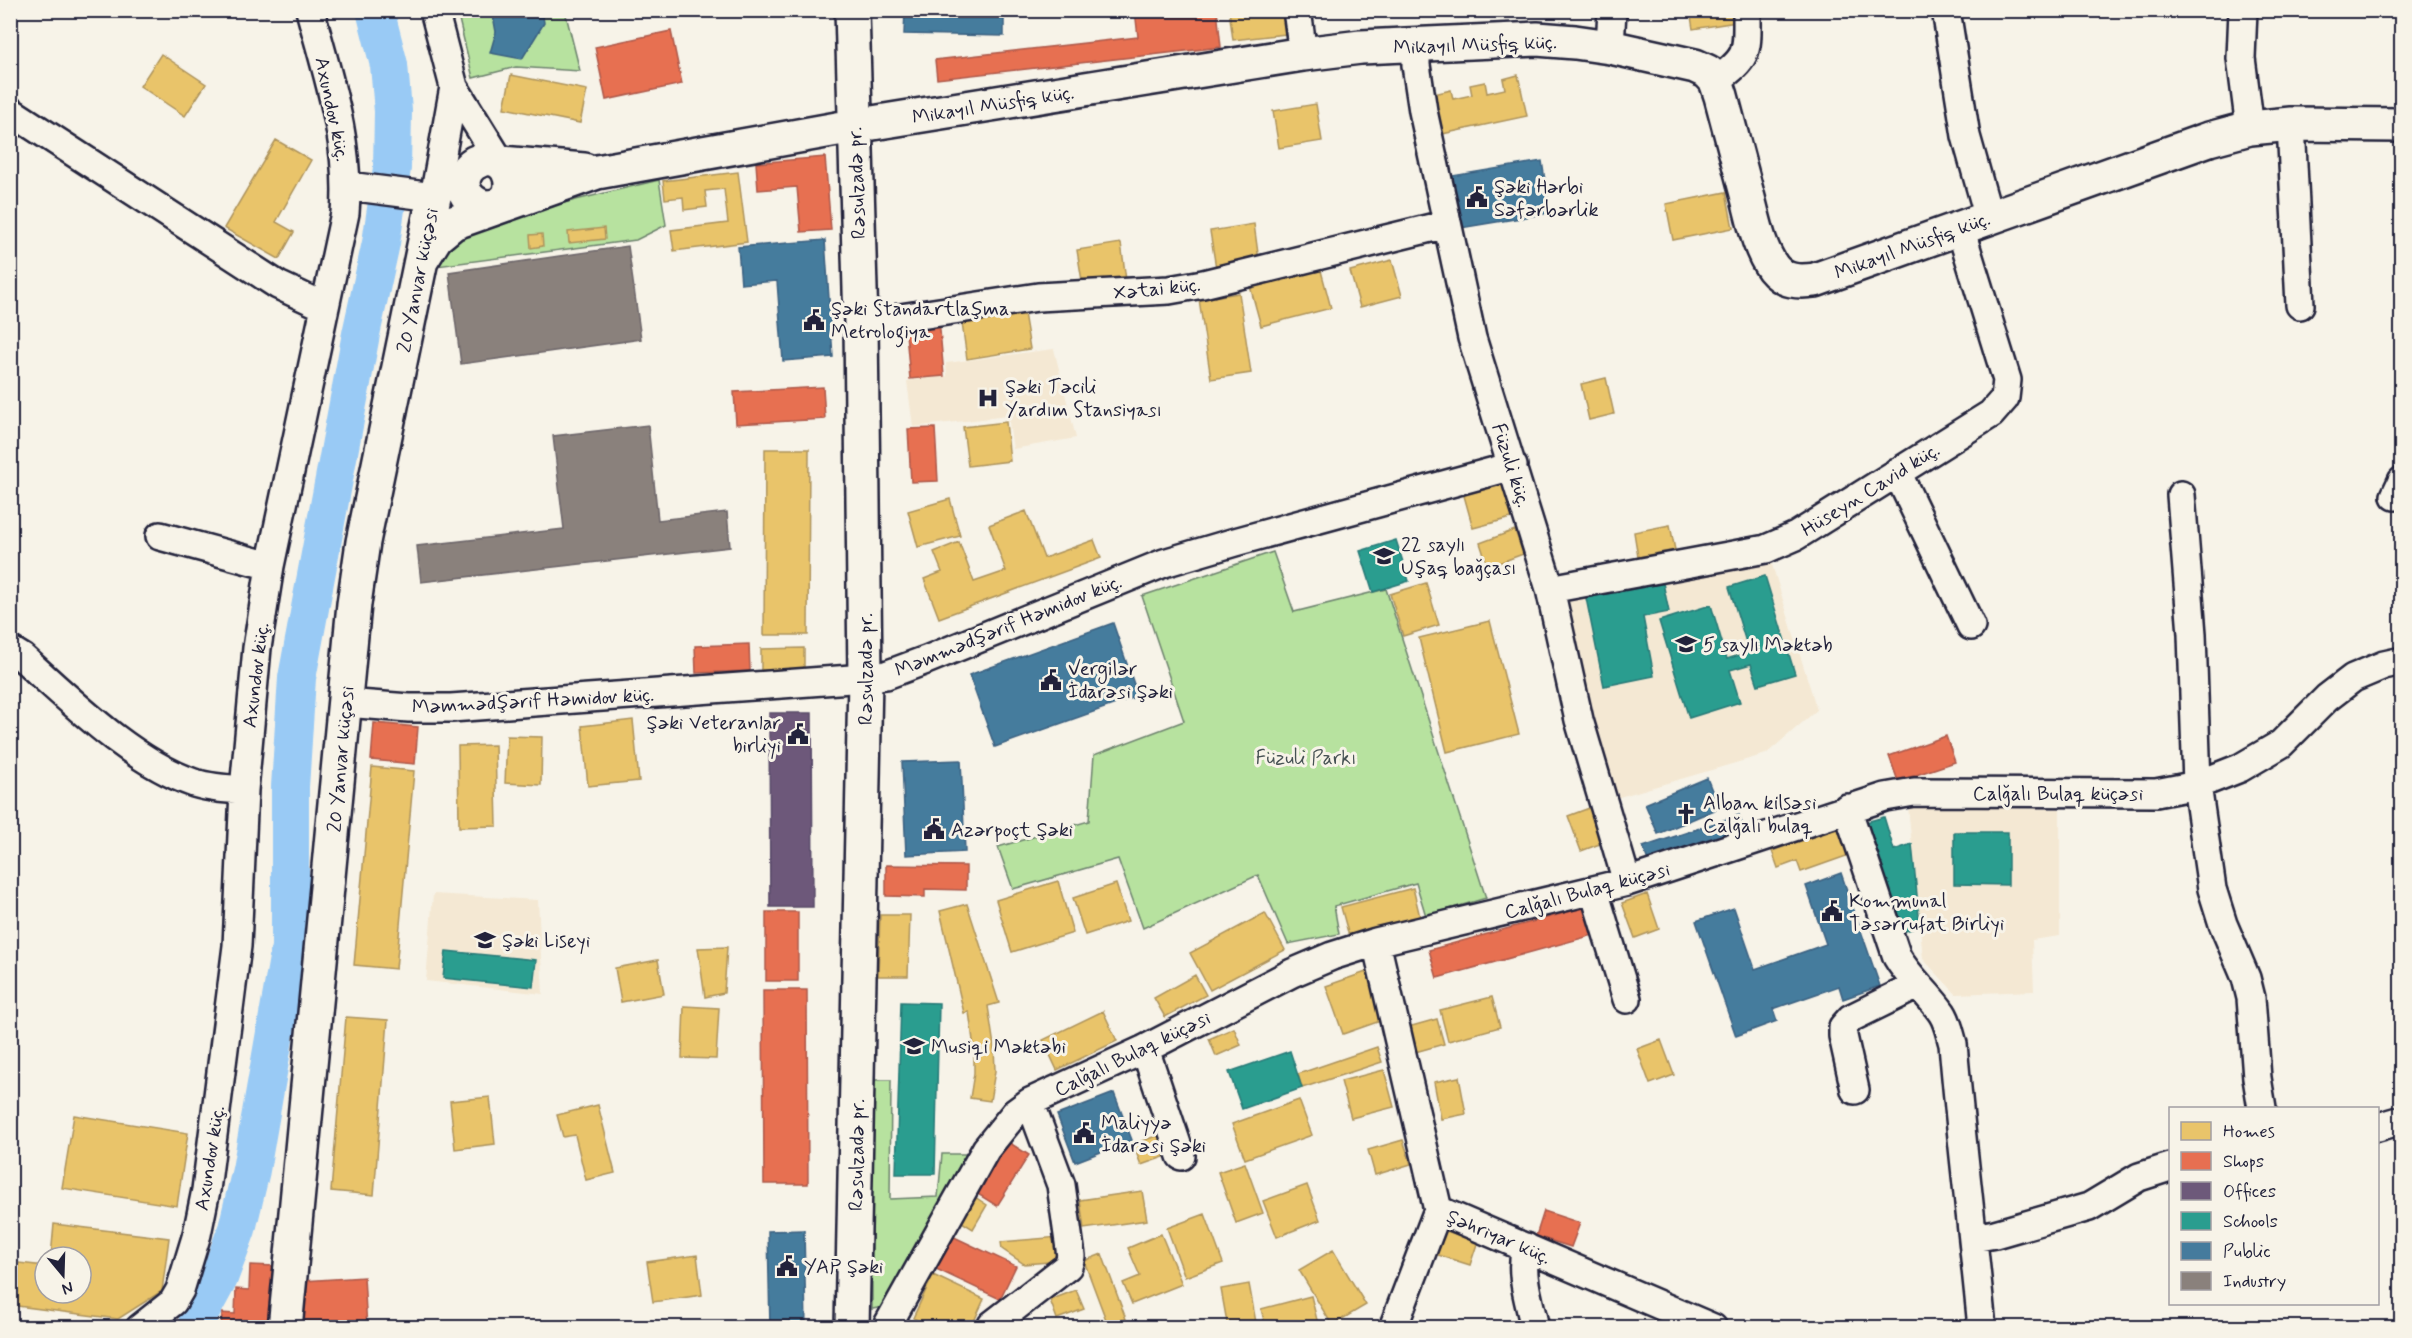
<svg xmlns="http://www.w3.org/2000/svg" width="2412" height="1338" font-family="Mynerve,sans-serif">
<rect width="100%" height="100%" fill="#f7f3e8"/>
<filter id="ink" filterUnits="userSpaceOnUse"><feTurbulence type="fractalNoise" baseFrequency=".0167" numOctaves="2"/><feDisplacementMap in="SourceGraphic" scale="12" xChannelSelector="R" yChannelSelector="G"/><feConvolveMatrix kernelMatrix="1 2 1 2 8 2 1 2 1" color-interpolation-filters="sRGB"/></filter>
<g filter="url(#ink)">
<path fill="#f4e8d3" d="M1054,349L1076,438L1013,449L1008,416L913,427L907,381L947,376L946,363Z
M1770,558L1817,710L1766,754L1616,798L1586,691L1567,596Z
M1908,806L2060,809V936L2032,940L2034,991L1956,994L1923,959Z
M433,894L538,900L543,994L426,981Z"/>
<path fill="#b7e29f" stroke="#6c826d" stroke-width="1.5" d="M457,11H565L580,71L516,67L473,78Z
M659,180L666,225L636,240L437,266L439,251L484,222Z
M1273,552L1294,612L1386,589L1486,898L1426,916L1416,883L1334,906L1339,934L1288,944L1258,875L1143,928L1118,859L1013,889L998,847L1089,821L1094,755L1184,721L1142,596Z
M871,1080H891L890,1199L938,1197L942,1154H969L884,1307L872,1309Z"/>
<path fill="#e9c46a" stroke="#ad935c" stroke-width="1.5" d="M1229,10H1283L1286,34L1233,40Z
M1690,10H1735L1736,22L1693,29Z
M161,54L206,84L185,116L140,86Z
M511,75L587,90L580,123L504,108Z
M1518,75L1527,116L1442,134L1434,94L1451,90L1453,99L1472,95L1470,85L1485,82L1487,93L1505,89L1503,79Z
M1316,104L1322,141L1279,148L1273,111Z
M276,140L311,160L276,222L294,232L279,259L224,228Z
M738,172L747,242L674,251L671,230L728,223L724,189L705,191L707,207L684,210L683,197L665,199L663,181Z
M1726,192L1733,228L1673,240L1666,204Z
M1254,224L1259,261L1216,268L1210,231Z
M604,228L605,239L569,243L568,232Z
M542,234L543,246L531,248L530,235Z
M1121,243L1126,280L1083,287L1077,250Z
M1392,260L1402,296L1360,307L1350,271Z
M1320,267L1331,308L1261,326L1250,286Z
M1239,293L1251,373L1211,379L1199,299Z
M1024,313L1030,349L967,359L962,323Z
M1606,378L1614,414L1589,420L1581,384Z
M1006,422L1010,461L968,466L963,427Z
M765,449H809L808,635H764Z
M1505,480L1515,517L1473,528L1463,492Z
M950,499L960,536L918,547L908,511Z
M1026,511L1044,558L1094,540L1101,558L939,618L924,579L942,572L934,552L959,542L974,582L1006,571L989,525Z
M1670,525L1675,550L1638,557L1634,532Z
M1515,530L1523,554L1488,567L1480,543Z
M1426,583L1439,625L1403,636L1390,594Z
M1490,621L1519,734L1447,752L1419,638Z
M804,648V669L761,670V649Z
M633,720L639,781L588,786L582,726Z
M507,736L542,737L541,785L505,783Z
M495,745L497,826L459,827L458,746Z
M372,767L414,771L396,969L354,965Z
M1592,807L1605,842L1581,851L1568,816Z
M1838,827L1849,855L1801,872L1797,861L1778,868L1772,851Z
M1058,881L1073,933L1012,952L996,900Z
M1116,884L1128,921L1085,935L1073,898Z
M1413,888L1420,917L1349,936L1341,907Z
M1647,894L1659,929L1635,938L1622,903Z
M967,904L999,1003L988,1006L994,1046L995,1071L990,1101L970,1098L974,1073V1048L969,1012L964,1013L940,911Z
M1265,913L1285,950L1210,990L1190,953Z
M880,915H910L908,976H878Z
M727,947L724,993L705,997L698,948Z
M658,960L664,994L621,1002L615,968Z
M1369,971L1386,1019L1343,1034L1326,986Z
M1195,975L1206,995L1165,1017L1154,998Z
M1492,997L1500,1027L1448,1041L1440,1010Z
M684,1006L719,1008L716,1059L682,1058Z
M1103,1011L1117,1041L1057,1070L1043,1040Z
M346,1017L388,1020L374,1195L331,1191Z
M1437,1019L1444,1044L1408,1054L1401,1029Z
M1234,1028L1241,1045L1216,1056L1209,1039Z
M1661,1040L1674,1075L1650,1084L1637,1049Z
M1377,1047L1382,1062L1302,1088L1298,1074Z
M1384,1070L1394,1107L1351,1118L1341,1081Z
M1459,1077L1466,1114L1441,1119L1434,1082Z
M490,1097L495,1144L455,1149L450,1101Z
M1299,1100L1312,1135L1245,1159L1232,1124Z
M598,1105L615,1173L586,1180L575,1135L563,1137L557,1115Z
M74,1115L188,1133L177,1206L62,1188Z
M1168,1132L1175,1153L1141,1165L1133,1144Z
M1403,1140L1411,1164L1375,1175L1368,1150Z
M1245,1163L1263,1213L1236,1223L1218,1172Z
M1307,1185L1320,1220L1277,1237L1263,1201Z
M1142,1191L1147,1220L1084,1229L1080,1200Z
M972,1195L987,1205L973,1229L957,1219Z
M1205,1214L1223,1263L1185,1277L1167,1228Z
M54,1224L169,1238L162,1291L118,1319L10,1305V1262L45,1266V1293H81V1257H51Z
M1443,1230L1478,1241L1470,1265L1435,1254Z
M1161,1234L1182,1284L1132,1304L1123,1283L1140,1276L1128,1248Z
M1060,1237L1062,1261L1024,1264L1002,1249L1001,1242Z
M1333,1250L1366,1305L1332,1325L1299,1270Z
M1102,1254L1126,1319L1108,1325L1084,1261Z
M697,1255L702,1295L653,1302L647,1262Z
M933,1275L984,1299L971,1328H933L913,1318Z
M1249,1284L1257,1328H1228L1221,1289Z
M1076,1290L1084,1309L1057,1319L1050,1300Z
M1311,1296L1319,1328H1266L1261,1309Z"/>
<path fill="#e76f51" stroke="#ac584a" stroke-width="1.5" d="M1135,10H1177V13L1217,10L1221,47L937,79L935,60L1138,37Z
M671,31L682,84L606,100L595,47Z
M825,157L831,230L801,232L797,187L758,190L756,163Z
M939,319L944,376L910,379L905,322Z
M823,387L825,419L736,424L734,392Z
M935,428L938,481L911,482L908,429Z
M749,644L750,671L696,673L695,646Z
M374,723L418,727L415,764L371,760Z
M1946,736L1955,762L1898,781L1889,756Z
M886,865L966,866V890L925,889V897L886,896Z
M1590,906L1597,934L1437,978L1429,950Z
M766,912H798V981H766Z
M763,990H807L808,1184H764Z
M1005,1140L1029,1155L997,1206L973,1191Z
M1544,1211L1580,1223L1571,1247L1536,1236Z
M952,1236L1016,1266L1000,1299L936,1269Z
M250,1265L274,1266L270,1328H221L222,1313L235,1314L236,1289L249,1290Z
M364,1277L367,1328H305L303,1281Z"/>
<path fill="#6d597a" stroke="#564867" stroke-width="1.5" d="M769,713H812L813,907H770Z"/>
<path fill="#2a9d8f" stroke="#287876" stroke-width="1.5" d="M1396,540L1409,581L1373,592L1360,551Z
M1765,576L1795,674L1758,685L1751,664L1730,670L1740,702L1689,718L1659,621L1711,605L1727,659L1749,652L1729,587Z
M1663,583L1669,612L1643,617L1654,676L1604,686L1586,598Z
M1884,817L1894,850L1912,844L1920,926L1900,933L1866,822Z
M1954,832H2008V885L1954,884Z
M446,951L536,960L533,987L443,978Z
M901,1002L939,1003L935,1174H896Z
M1290,1051L1302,1088L1242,1109L1229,1072Z"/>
<path fill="#457b9d" stroke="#3a6080" stroke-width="1.5" d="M492,10H542L544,23L522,59L490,53L496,32Z
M905,10H1104V14L1004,12V36L904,34Z
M1542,161L1550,213L1461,228L1452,176Z
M825,240L833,357L783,361L777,281L741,284L738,247Z
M1113,623L1138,696L995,747L969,675Z
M961,760L965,852L906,855L902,762Z
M1707,778L1719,808L1658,834L1645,804Z
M1739,815L1744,829L1648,861L1643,847Z
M1841,873L1880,986L1843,999L1839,986L1773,1009L1777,1021L1736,1036L1696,921L1734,908L1755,969L1826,944L1806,886Z
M1114,1093L1132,1140L1075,1162L1057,1115Z
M804,1230L806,1328H770L768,1231Z"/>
<path fill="#8a817c" stroke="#6b6468" stroke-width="1.5" d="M628,246L641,339L461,364L449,272Z
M648,425L658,520L727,512L730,547L421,582L417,546L564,529L553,436Z"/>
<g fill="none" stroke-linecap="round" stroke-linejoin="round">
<path stroke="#99caf5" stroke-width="38" d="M198,1317L219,1278L237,1229L251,1170L290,947V787L297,678L361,334L381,243L392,168L393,111L389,65L375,10"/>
<defs>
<path id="minor" d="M434,10L454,87L455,103
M1297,10L1303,54
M1946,10L1966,136L1989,218
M2243,10L2241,58L2250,128
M1416,44V65L1423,111L1472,338L1550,589L1579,720L1627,882
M1610,47L1612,10
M1716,81C1750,56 1747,52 1747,10
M454,87L501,163
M10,111L278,285L325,307
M2291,124L2300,305
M348,186L434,197L454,87
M861,324L1038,297L1169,290L1203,284L1447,224
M1897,472L1971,626
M2181,495L2192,634L2197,785L2212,889L2223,924L2246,978L2251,998L2257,1078L2262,1108
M2395,496L2402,481
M160,536L270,566
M1550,589L1766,549L1796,536L1991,414L2005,398L2007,380L1960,228
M10,650L23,658C71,701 131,761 194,783C210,788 226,789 244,790
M345,703L409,708H451L865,678L886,675L926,660L1164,563L1235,542L1513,466
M1847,808L1897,957C1909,978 1928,993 1942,1013C1948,1022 1950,1034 1953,1044C1961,1139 1973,1233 1982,1328
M1594,891L1627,999
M1376,942L1438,1210L1713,1328
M1145,1049L1181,1156
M1855,1090L1843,1036V1027L1851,1018L1918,985
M2378,1127L2402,1120
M1973,1238L1995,1234L2089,1207L2139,1177L2170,1167
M1526,1247C1519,1274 1529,1300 1535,1328
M992,1325L1068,1266L1071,1256L1061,1185L1030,1102
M140,1328L173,1302L180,1290L197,1234L206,1190L237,946L244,790L257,648L270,566L345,213C351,144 328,77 310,10
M886,1328L986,1149L1015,1113L1030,1102L1145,1049L1292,973L1332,956L1376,942L1627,882L1885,797L1914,792L2156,793L2197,785L2240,768L2281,744L2327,698L2353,678L2384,665L2402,661
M1393,1328L1438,1210"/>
<path id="major" d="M852,10L861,324L865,678L852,1328
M501,163L584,170
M486,207C470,204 457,189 466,172C469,166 475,162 481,160C514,150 524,205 489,207
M421,261L436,237L453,223L597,172L854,126L1303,54L1361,47L1537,39L1575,42L1610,47L1695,66L1708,72L1716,81L1721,96C1730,130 1739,164 1748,198C1754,221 1759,249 1773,268C1784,282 1799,282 1815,280L2209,139L2250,128L2291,124L2402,125
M285,1328L354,604L363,542L434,197"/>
</defs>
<use href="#minor" stroke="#22223b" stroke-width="32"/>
<use href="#major" stroke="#22223b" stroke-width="38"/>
<use href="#minor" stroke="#f7f3e8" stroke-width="27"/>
<use href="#major" stroke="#f7f3e8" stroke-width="33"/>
</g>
</g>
<defs>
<symbol id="civic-bare" viewBox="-9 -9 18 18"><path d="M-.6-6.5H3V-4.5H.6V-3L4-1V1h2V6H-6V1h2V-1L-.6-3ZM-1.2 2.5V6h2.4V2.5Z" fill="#22223b" stroke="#f7f3e8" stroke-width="2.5" paint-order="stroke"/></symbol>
<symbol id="hospital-bare" viewBox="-9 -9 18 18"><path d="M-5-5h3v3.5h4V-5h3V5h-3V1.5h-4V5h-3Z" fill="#22223b" stroke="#f7f3e8" stroke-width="2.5" paint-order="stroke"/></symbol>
<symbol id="school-bare" viewBox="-9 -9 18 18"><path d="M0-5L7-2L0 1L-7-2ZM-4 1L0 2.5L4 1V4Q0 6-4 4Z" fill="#22223b" stroke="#f7f3e8" stroke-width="2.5" paint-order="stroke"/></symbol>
<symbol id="church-bare" viewBox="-9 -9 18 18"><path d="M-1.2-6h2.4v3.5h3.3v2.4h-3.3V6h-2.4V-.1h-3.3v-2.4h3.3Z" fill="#22223b" stroke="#f7f3e8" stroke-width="2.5" paint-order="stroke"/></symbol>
</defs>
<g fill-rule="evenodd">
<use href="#civic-bare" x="1462" y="182" width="30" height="30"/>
<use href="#civic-bare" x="799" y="305" width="30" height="30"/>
<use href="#hospital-bare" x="973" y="383" width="30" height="30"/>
<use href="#school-bare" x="1369" y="541" width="30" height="30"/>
<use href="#school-bare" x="1671" y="629" width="30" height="30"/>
<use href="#civic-bare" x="1036" y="665" width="30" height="30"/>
<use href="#civic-bare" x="783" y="719" width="30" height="30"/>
<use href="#church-bare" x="1671" y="799" width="30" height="30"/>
<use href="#civic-bare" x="919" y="814" width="30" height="30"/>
<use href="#civic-bare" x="1817" y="896" width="30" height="30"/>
<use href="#school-bare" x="470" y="925" width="30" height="30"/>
<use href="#school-bare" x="899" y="1031" width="30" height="30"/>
<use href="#civic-bare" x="1069" y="1118" width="30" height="30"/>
<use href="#civic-bare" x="772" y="1251" width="30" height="30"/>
</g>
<g text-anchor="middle" stroke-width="6" stroke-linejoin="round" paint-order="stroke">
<g font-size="20" fill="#22223b" stroke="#f7f3e8">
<text transform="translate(1475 44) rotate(-2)" y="7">Mikayıl Müsfiq küç.</text>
<text transform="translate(993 104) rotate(-9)" y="7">Mikayıl Müsfiq küç.</text>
<text transform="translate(333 109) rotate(78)" y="7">Axundov küç.</text>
<text transform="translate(856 183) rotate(-92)" y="7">Rəsulzadə pr.</text>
<text transform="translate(1912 245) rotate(-20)" y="7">Mikayıl Müsfiq küç.</text>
<text transform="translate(417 280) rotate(-79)" y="7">20 Yanvar küçəsi</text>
<text transform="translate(1157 288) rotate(-6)" y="7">Xətai küç.</text>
<text transform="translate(1512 465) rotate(72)" y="7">Füzuli küç.</text>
<text transform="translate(1870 489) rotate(-32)" y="7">Hüseyn Cavid küç.</text>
<text transform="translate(1008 625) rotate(-22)" y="7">Məmmədşərif Həmidov küç.</text>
<text transform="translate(865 669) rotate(-90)" y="7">Rəsulzadə pr.</text>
<text transform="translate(255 675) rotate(-83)" y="7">Axundov küç.</text>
<text transform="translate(533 700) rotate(-3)" y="7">Məmmədşərif Həmidov küç.</text>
<text transform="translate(340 759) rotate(-85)" y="7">20 Yanvar küçəsi</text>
<text x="2058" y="800">Calğalı Bulaq küçəsi</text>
<text transform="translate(1587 890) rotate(-15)" y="7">Calğalı Bulaq küçəsi</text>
<text transform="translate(1132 1053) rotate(-26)" y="7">Calğalı Bulaq küçəsi</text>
<text transform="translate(856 1155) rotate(-89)" y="7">Rəsulzadə pr.</text>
<text transform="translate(209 1158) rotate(-81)" y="7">Axundov küç.</text>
<text transform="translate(1499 1236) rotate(23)" y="7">Şəhriyar küç.</text>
</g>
<g font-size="20" fill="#22223b" stroke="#f7f3e8" text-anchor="start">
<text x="1494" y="193">Şəki Hərbi<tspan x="1494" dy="23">Səfərbərlik</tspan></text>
<text x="831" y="315">Şəki Standartlaşma<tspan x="831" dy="23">Metrologiya</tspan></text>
<text x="1005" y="393">Şəki Təcili<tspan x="1005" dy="23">Yardım Stansiyası</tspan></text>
<text x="1401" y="551">22 saylı<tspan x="1401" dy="23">Uşaq bağçası</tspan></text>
<text x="1703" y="651">5 saylı Məktəb</text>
<text x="1068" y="675">Vergilər<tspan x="1068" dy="23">İdarəsi Şəki</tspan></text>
<text x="781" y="729" text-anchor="end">Şəki Veteranlar<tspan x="781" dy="23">birliyi</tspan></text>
<text x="1703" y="809">Alban kilsəsi<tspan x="1703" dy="23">Calğalı bulaq</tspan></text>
<text x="951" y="836">Azərpoçt Şəki</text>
<text x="1849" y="907">Kommunal<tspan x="1849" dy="23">Təsərrufat Birliyi</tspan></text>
<text x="502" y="947">Şəki Liseyi</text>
<text x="931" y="1053">Musiqi Məktəbi</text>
<text x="1101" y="1129">Maliyyə<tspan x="1101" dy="23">İdarəsi Şəki</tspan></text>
<text x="804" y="1273">YAP Şəki</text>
</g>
<g font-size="20" fill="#475254" stroke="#f7f3e8">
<text x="1306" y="764">Füzuli Parkı</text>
</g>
</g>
<rect width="2412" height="1338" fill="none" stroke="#f7f3e8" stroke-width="36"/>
<rect x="18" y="18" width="2376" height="1302" fill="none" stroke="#22223b" stroke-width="2" filter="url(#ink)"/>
<rect x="2169" y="1107" width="210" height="198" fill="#f7f3e8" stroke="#a29fa3" stroke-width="1.5"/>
<rect x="2181" y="1122" width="30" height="18" fill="#e9c46a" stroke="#a29fa3" stroke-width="1.5"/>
<text x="2223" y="1137" font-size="18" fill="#22223b">Homes</text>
<rect x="2181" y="1152" width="30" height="18" fill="#e76f51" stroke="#a29fa3" stroke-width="1.5"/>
<text x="2223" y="1167" font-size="18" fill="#22223b">Shops</text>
<rect x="2181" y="1182" width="30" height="18" fill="#6d597a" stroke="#a29fa3" stroke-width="1.5"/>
<text x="2223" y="1197" font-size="18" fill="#22223b">Offices</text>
<rect x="2181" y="1212" width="30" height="18" fill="#2a9d8f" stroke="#a29fa3" stroke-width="1.5"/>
<text x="2223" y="1227" font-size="18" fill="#22223b">Schools</text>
<rect x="2181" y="1242" width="30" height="18" fill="#457b9d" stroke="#a29fa3" stroke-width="1.5"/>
<text x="2223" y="1257" font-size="18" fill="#22223b">Public</text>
<rect x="2181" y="1272" width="30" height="18" fill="#8a817c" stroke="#a29fa3" stroke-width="1.5"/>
<text x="2223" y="1287" font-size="18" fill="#22223b">Industry</text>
<g transform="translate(63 1275) rotate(161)"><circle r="28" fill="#f7f3e8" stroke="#a29fa3" stroke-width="1.5"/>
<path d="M0-4.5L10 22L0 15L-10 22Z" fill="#22223b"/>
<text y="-9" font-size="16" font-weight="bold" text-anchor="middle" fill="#22223b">N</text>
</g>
</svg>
